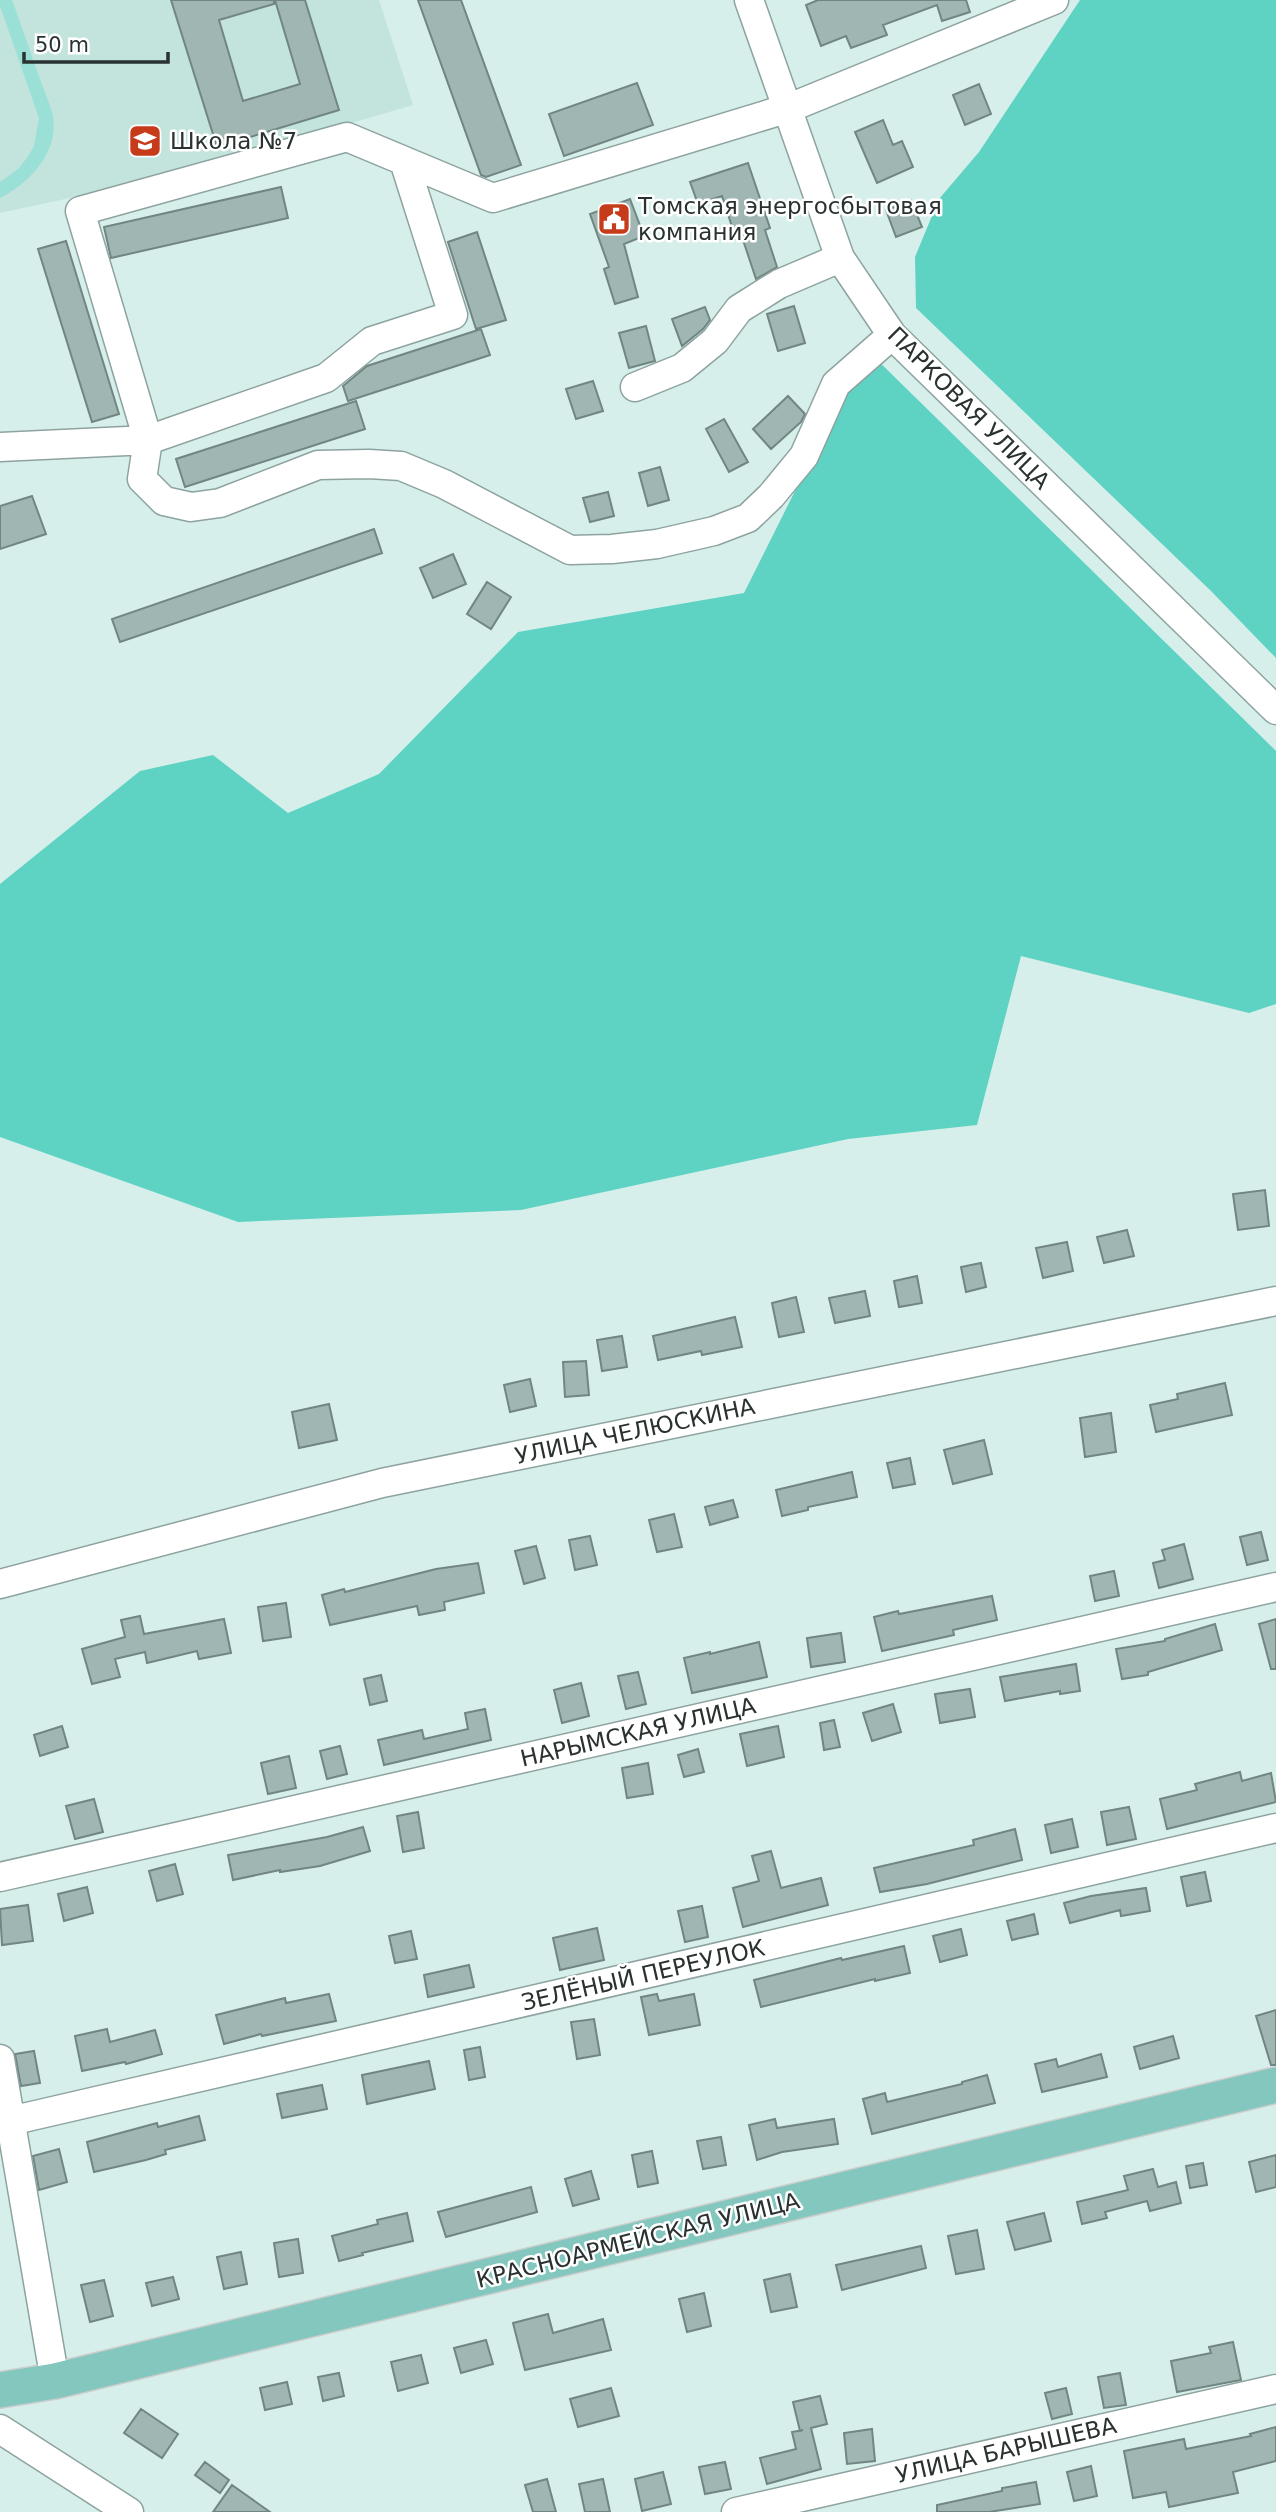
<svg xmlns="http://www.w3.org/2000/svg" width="1276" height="2512" font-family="'DejaVu Sans',sans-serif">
<rect width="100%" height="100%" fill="#d7efeb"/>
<path fill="#c3e3dd" d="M0,0H379L413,105L167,177L0,213Z"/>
<path fill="#9ae0d6" d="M0,0H12C22,27 31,54 41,82C45,93 51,106 53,117C59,153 28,184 0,198V182L18,169L27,158L34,146L39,118L0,6Z"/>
<path fill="#5ed2c3" d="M1080,0H1276V658L1210,590L916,308L915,257L939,199L979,152Z
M866,349L1276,751V1004L1249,1013L1021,956L977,1125L848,1139L521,1210L238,1222L0,1137V884L140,771L213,755L288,813L379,774L518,632L744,593Z"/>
<path fill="#a0b6b2" stroke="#718683" stroke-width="2" d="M171,0H274V4L219,20L243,101L300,84L275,0H305L339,110L217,147Z
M418,0H461L521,165L486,177L481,175Z
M818,0H966L970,12L942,21L937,5L883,25L887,35L851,48L846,36L821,46L806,5Z
M637,83L653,125L564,156L549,114Z
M979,84L991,114L965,125L953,95Z
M883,120L893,145L902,141L913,167L877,183L855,132Z
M748,163L770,228L765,230L777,267L756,279L742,237L736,239L722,196L698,204L690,182Z
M281,187L288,218L111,258L104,227Z
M630,199L644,236L624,244L638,297L615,304L604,269L609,267L590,214Z
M911,200L922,227L896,237L886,210Z
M477,232L506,320L476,329L448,242Z
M66,241L119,414L92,422L38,249Z
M794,306L805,343L778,351L767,314Z
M705,307L710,320L703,329L682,346L672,319Z
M646,326L655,361L629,368L619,333Z
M481,329L490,355L348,401L343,386L367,366Z
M593,381L603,411L576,419L566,389Z
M788,396L805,414L801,422L771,449L753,429Z
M356,401L365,429L185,487L176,459Z
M724,419L748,462L729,472L706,429Z
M660,467L669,500L648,506L639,473Z
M608,492L614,516L590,522L583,498Z
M32,496L46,534L0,549V506Z
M374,529L382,553L120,642L112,619Z
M453,554L466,584L433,598L420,568Z
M487,582L511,597L491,629L467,614Z
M1265,1190L1269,1226L1238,1230L1233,1194Z
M1127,1230L1134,1256L1104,1263L1097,1237Z
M1067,1242L1073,1271L1043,1278L1036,1248Z
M981,1263L986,1287L966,1292L961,1267Z
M917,1276L922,1303L899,1307L894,1281Z
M865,1291L870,1316L835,1323L829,1298Z
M796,1297L804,1332L779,1337L772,1303Z
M735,1317L742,1347L702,1355L701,1351L658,1360L653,1336Z
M622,1336L627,1367L602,1371L597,1340Z
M586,1361L589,1395L565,1397L563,1362Z
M530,1379L536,1406L510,1412L504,1385Z
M1225,1383L1232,1415L1156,1432L1150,1405L1178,1399L1177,1394Z
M329,1404L337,1440L299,1448L292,1412Z
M1111,1413L1116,1452L1085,1457L1080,1418Z
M984,1440L992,1474L953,1484L944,1450Z
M910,1458L915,1484L893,1488L887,1463Z
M852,1472L857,1497L808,1507V1510L782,1516L776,1490Z
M733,1500L738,1517L710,1525L705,1507Z
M674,1514L682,1547L657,1552L649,1520Z
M1261,1532L1268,1560L1247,1565L1240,1537Z
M590,1536L597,1565L575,1570L569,1540Z
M1184,1544L1193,1579L1159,1588L1153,1563L1165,1560L1162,1550Z
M536,1546L545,1578L524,1584L515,1551Z
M478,1563L484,1593L444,1602L445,1610L419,1615L417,1606L330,1625L322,1595L344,1589L345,1592L436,1569Z
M1114,1571L1119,1596L1095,1601L1090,1576Z
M992,1596L997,1620L953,1630L954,1635L882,1651L874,1617L898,1611L899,1614Z
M286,1603L291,1637L263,1641L258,1607Z
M140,1616L144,1634L224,1619L231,1653L199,1659L197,1651L147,1663L145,1652L115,1659L120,1677L92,1684L82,1649L125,1637L121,1620Z
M1276,1619V1669H1271L1259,1624Z
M1215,1624L1222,1650L1148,1672V1675L1122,1679L1116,1649L1165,1641V1639Z
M841,1633L845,1662L811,1667L807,1638Z
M759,1642L767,1677L692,1693L684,1658L710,1652V1654Z
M1076,1664L1080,1691L1060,1694V1691L1005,1701L1000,1677Z
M638,1672L646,1704L626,1709L618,1676Z
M381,1675L387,1701L370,1705L364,1679Z
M581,1683L589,1716L562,1723L554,1690Z
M970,1689L975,1717L940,1723L935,1694Z
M893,1704L901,1732L872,1741L863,1713Z
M485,1709L491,1740L384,1765L378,1740L422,1730L424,1739L468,1729L465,1713Z
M834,1720L840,1747L824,1750L820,1723Z
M62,1726L68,1747L40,1756L34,1735Z
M778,1726L784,1757L747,1766L740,1734Z
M340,1746L347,1774L327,1779L320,1751Z
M698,1749L704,1772L684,1777L678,1755Z
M289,1756L296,1788L268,1794L261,1763Z
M648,1763L653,1794L627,1798L622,1768Z
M1240,1772L1242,1781L1271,1773L1276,1802L1167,1829L1160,1799L1197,1790L1195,1784Z
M94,1799L103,1832L75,1839L66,1806Z
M1129,1807L1136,1839L1107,1845L1101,1812Z
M418,1812L424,1848L403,1852L397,1816Z
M1072,1819L1078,1847L1051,1853L1045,1825Z
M363,1827L370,1851L320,1866L280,1872V1870L233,1880L228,1855L327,1837Z
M1015,1829L1022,1860L927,1884L880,1892L874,1868L974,1845L973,1840Z
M771,1851L781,1888L821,1878L828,1905L743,1927L733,1888L759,1881L752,1856Z
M175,1864L183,1894L157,1901L149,1871Z
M1205,1872L1211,1901L1187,1906L1181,1877Z
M87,1887L93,1913L64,1921L58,1894Z
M1146,1888L1150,1911L1121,1916L1120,1910L1070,1923L1064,1903L1091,1896Z
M28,1905L33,1941L2,1945L0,1909Z
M702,1906L708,1937L685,1942L678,1911Z
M1034,1914L1038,1934L1012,1940L1007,1921Z
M597,1928L604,1960L560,1970L553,1938Z
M961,1929L967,1955L940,1962L933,1936Z
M411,1931L417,1959L395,1963L389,1936Z
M904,1946L910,1973L875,1981V1979L761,2007L754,1980L841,1958L842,1960Z
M469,1965L474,1987L428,1997L424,1975Z
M329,1994L336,2021L262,2036L261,2034L224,2044L216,2015L285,1998L286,2003Z
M657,1994L659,2001L694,1994L700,2025L649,2035L641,1997Z
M1276,2010V2065H1271L1256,2016Z
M594,2019L600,2055L577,2059L571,2022Z
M107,2029L110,2042L155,2030L162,2054L126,2064L125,2062L82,2071L75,2036Z
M1173,2036L1179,2058L1140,2069L1134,2047Z
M480,2047L485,2077L469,2080L464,2050Z
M34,2051L40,2083L21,2086L15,2054Z
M1101,2054L1107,2077L1042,2092L1035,2064L1056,2059L1058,2067Z
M429,2061L435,2089L367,2104L362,2075Z
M987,2075L995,2103L872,2134L863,2099L885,2093L887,2102L962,2084V2082Z
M322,2085L327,2109L282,2118L277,2094Z
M199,2116L205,2140L165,2150L166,2154L146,2160L94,2172L87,2142L157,2123L158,2127Z
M775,2119L777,2128L834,2119L838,2144L782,2152L757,2160L749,2125Z
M721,2137L726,2165L703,2169L697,2141Z
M59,2149L67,2182L39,2190L33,2156Z
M652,2151L658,2183L638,2187L632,2155Z
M1276,2155V2187L1256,2192L1249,2162Z
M1203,2163L1207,2185L1190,2188L1186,2166Z
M1153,2169L1158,2187L1176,2182L1181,2203L1150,2211L1147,2201L1105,2212L1107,2218L1082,2224L1077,2202L1128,2190L1124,2176Z
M591,2171L599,2199L573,2206L565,2179Z
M531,2187L537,2212L446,2237L438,2212Z
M407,2213L413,2241L362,2253L363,2255L339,2261L332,2236L378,2224L377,2220Z
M1044,2213L1051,2241L1015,2250L1007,2222Z
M977,2230L984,2269L956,2274L948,2236Z
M298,2239L303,2273L279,2277L274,2243Z
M921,2246L926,2268L842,2290L836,2265Z
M241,2252L247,2284L224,2289L217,2257Z
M790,2274L797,2307L771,2312L764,2280Z
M173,2277L179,2299L152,2306L146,2283Z
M104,2280L113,2316L90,2322L81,2285Z
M704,2293L711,2326L687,2332L679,2299Z
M548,2314L553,2333L603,2319L611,2350L525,2370L513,2323Z
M486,2340L493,2364L461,2373L454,2348Z
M1233,2342L1241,2380L1177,2392L1171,2361L1211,2353L1209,2347Z
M421,2355L428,2383L398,2391L391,2362Z
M339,2373L344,2396L323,2401L318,2377Z
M1120,2373L1126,2405L1104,2408L1098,2377Z
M287,2382L292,2404L265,2410L260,2388Z
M611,2388L619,2416L578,2427L570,2399Z
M1066,2388L1072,2414L1052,2419L1045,2393Z
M820,2396L827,2424L811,2428L821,2469L767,2484L760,2458L796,2449L792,2432L803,2430L800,2431L793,2402Z
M141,2409L178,2434L162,2458L124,2433Z
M1276,2427V2461L1233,2472L1238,2493L1169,2507L1166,2492L1133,2498L1124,2451L1184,2439L1186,2449L1251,2436L1250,2434Z
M872,2429L875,2461L847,2464L844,2433Z
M205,2462L229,2480L220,2493L195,2475Z
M725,2462L731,2489L705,2494L699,2467Z
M1091,2466L1097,2496L1074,2501L1067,2472Z
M663,2472L671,2504L642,2511L635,2479Z
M547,2479L556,2512H533L525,2485Z
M603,2479L610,2512H585L579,2484Z
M1036,2482L1040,2504L989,2512H937V2505L1002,2491V2488Z
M232,2485L270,2512H213Z"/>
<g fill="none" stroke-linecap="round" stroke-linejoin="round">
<defs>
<path id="minor" d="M749,0L840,258L892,335L1276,710
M404,161L453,315L372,341L326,378L148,440L142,479L164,501L191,507L220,503L318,465L369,464L401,466L444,484L570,550L612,549L657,544L714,531L748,518L771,496L804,456L836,384L892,335
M635,387L682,368L715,341L739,309L779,284L840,258
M0,447L148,440L80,211L347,137L493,198L789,108L1054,0
M0,1584L382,1483L1276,1301
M0,1877L1276,1587
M0,2059L55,2381
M10,2121L1276,1828
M0,2429L129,2512
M736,2512L1276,2389"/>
<path id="major" d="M0,2390L55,2381L1276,2085"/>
</defs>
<use href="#minor" stroke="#8da39f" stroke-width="31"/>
<use href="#major" stroke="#cccecd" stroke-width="38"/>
<use href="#minor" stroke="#fff" stroke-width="28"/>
<use href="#major" stroke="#83c7bf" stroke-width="35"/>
</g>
<defs>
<symbol id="school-square" viewBox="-11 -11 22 22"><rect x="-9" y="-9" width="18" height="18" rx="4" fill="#c63c1a" stroke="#fff"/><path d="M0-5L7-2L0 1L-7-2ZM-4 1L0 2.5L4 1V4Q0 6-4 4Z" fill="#fff"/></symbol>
<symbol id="civic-square" viewBox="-11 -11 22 22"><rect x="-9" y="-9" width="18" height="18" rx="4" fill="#c63c1a" stroke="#fff"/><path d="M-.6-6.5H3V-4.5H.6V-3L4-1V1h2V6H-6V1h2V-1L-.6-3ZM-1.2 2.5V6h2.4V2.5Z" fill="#fff"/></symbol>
</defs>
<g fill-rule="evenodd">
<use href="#school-square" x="126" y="122" width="38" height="38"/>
<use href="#civic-square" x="595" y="200" width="38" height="38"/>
</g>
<g text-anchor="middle" stroke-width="5" stroke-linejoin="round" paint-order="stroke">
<g font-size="23" fill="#293230" stroke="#fff" text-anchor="start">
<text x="170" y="149">Школа №7</text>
<text x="638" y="214">Томская энергосбытовая<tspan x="638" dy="26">компания</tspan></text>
</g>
<g font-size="23" fill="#293230" stroke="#fff">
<text transform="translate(969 408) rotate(45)" y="8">ПАРКОВАЯ УЛИЦА</text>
<text transform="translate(635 1431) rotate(-12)" y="8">УЛИЦА ЧЕЛЮСКИНА</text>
<text transform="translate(638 1732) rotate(-13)" y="8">НАРЫМСКАЯ УЛИЦА</text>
<text transform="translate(643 1975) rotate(-13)" y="8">ЗЕЛЁНЫЙ ПЕРЕУЛОК</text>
<text transform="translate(638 2240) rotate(-14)" y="8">КРАСНОАРМЕЙСКАЯ УЛИЦА</text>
<text transform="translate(1006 2450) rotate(-13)" y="8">УЛИЦА БАРЫШЕВА</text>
</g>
</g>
<path d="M24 52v10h144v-10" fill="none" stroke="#293230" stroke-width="3.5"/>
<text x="35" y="52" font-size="21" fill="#293230" stroke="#ffffff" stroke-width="5" paint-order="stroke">50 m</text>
</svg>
